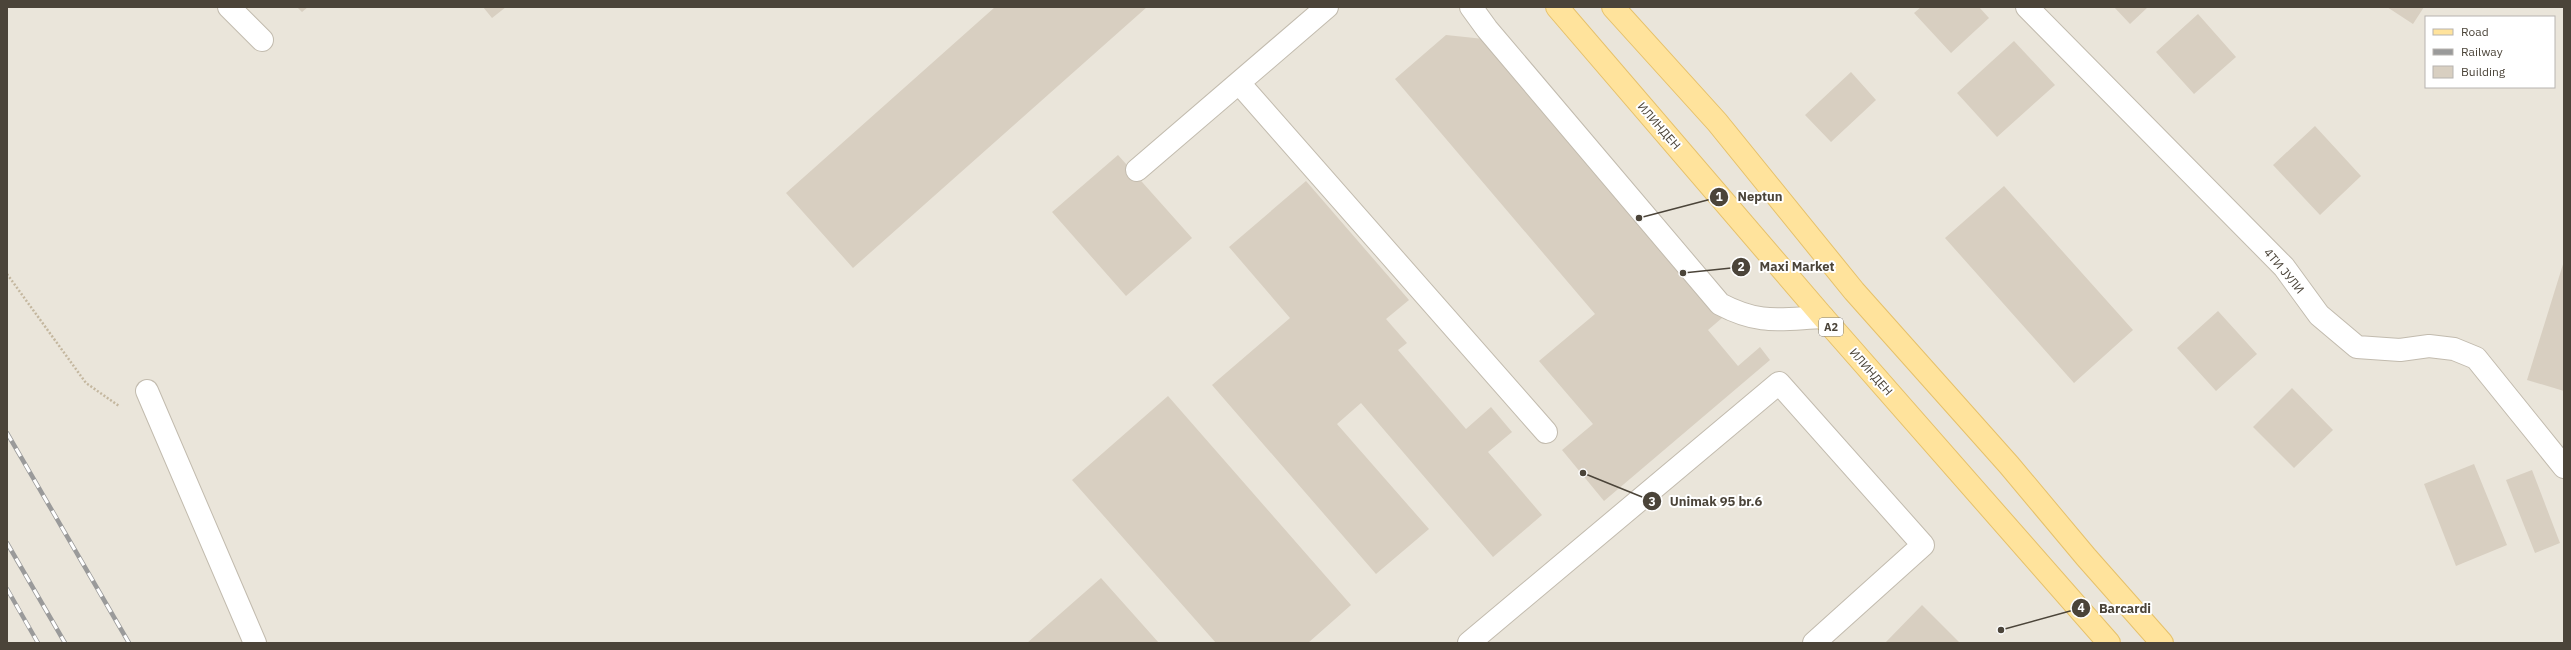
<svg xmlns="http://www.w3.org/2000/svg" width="2571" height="650" font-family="'IBM Plex Sans',sans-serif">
<rect width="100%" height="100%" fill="#f6f3ec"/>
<path fill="#eae5da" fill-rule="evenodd" d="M7,7H2564V643H7ZM2426,17H2554V87H2426Z"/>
<path fill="#d8cfc1" d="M297,7H308L302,12Z
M483,7H506L492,18Z
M995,7H1147L853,268L786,193Z
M1921,7H1979L1989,18L1951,53L1914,13Z
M2114,7H2148L2130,24Z
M2387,7H2424L2413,24Z
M2198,14L2236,57L2194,94L2156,52Z
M1446,35L1484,39L1722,318L1708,330L1738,366L1760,347L1770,360L1604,501L1562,450L1593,424L1539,361L1595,314L1395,79Z
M2014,41L2055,85L1997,137L1957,93Z
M1851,72L1876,100L1831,142L1805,115Z
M2315,126L2361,176L2320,215L2273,165Z
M1118,155L1192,238L1126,296L1052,212Z
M1306,181L1409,300L1386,319L1407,343L1398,350L1466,429L1491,407L1512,432L1488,452L1542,515L1493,557L1361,403L1337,424L1429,529L1376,574L1212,385L1290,318L1229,247Z
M2004,186L2133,330L2074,383L1945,238Z
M2564,261V391L2527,380Z
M2218,311L2257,354L2216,391L2177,348Z
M2292,388L2333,430L2294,468L2253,427Z
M1168,396L1351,605L1308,643H1216L1072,480Z
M2474,464L2507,545L2456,566L2424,484Z
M2532,470L2560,543L2535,553L2506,480Z
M1101,578L1159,643H1027Z
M1922,605L1960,643H1885Z"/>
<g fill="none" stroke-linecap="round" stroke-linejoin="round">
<defs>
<path id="minor" d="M229,7L262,40
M1471,7L1487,29L1720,304C1760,325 1779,319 1823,317
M2027,7L2284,267L2319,315L2357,347L2400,350L2429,346L2454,349L2476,358L2564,467
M1239,83L1546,432
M1137,170L1327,7
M147,391L255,643
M1469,643L1779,383L1923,545L1814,643"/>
<path id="major" d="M1557,7L1823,317L2109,643
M1613,7L1717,122L1854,291L2009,465L2086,557L2162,643"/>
</defs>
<use href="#minor" stroke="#c2bbae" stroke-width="24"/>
<use href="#major" stroke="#e6c16a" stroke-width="24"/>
<path stroke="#c4b79f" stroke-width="2.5" stroke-dasharray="2 2" stroke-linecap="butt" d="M7,274L86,383L119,406"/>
<use href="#minor" stroke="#fff" stroke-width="22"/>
<use href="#major" stroke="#ffe39c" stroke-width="22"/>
<defs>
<path id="rail" d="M7,433L129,643
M7,543L65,643
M7,589L38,643"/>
</defs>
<use href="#rail" stroke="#9a9a9a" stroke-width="4.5"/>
<use href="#rail" stroke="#fff" stroke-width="3" stroke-dasharray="9" stroke-linecap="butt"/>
</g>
<g text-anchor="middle" stroke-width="4" stroke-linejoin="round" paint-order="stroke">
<rect fill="#fff" stroke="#817c74" stroke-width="1" x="1819" y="318" width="24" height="18" rx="3"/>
<g font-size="11" font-weight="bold" fill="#4b4439">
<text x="1831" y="331">A2</text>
</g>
<g font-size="12" fill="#4b4439" stroke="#fff">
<text transform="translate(1659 126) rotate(49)" y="4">ИЛИНДЕН</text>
<text transform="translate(2284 271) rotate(50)" y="4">4ТИ ЈУЛИ</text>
<text transform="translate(1871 372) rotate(49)" y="4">ИЛИНДЕН</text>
</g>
</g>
<path fill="none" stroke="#4b4439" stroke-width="1.5" d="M1639 218L1719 197M1683 273L1741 267M1583 473L1652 501M2001 630L2081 608"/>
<g fill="#4b4439" stroke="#fff" stroke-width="1.5">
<circle cx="1639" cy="218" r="4"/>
<circle cx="1683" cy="273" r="4"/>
<circle cx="1583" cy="473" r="4"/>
<circle cx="2001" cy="630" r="4"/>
<circle cx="1719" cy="197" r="10"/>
<circle cx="1741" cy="267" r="10"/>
<circle cx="1652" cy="501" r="10"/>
<circle cx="2081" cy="608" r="10"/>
</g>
<g font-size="12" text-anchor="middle" font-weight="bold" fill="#fff">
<text x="1719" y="201">1</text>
<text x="1741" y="271">2</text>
<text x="1652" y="506">3</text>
<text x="2081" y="612">4</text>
</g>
<g font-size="13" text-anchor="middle" font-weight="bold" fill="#4b4439" stroke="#fff" stroke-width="4" stroke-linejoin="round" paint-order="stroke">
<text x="1760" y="201">Neptun</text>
<text x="1797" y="271">Maxi Market</text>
<text x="1716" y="506">Unimak 95 br.6</text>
<text x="2125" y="613">Barcardi</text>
</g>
<rect width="2571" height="650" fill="none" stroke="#4b4439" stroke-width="16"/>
<rect x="2425" y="16" width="130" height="72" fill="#ffffff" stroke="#b7b4b0"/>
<rect x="2433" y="29" width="20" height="6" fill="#ffe39c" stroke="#b7b4b0"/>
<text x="2461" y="36" font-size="12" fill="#4b4439">Road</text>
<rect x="2433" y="49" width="20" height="6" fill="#9a9a9a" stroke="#b7b4b0"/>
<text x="2461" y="56" font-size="12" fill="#4b4439">Railway</text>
<rect x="2433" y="66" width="20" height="12" fill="#d8cfc1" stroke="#b7b4b0"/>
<text x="2461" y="76" font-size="12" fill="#4b4439">Building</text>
</svg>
